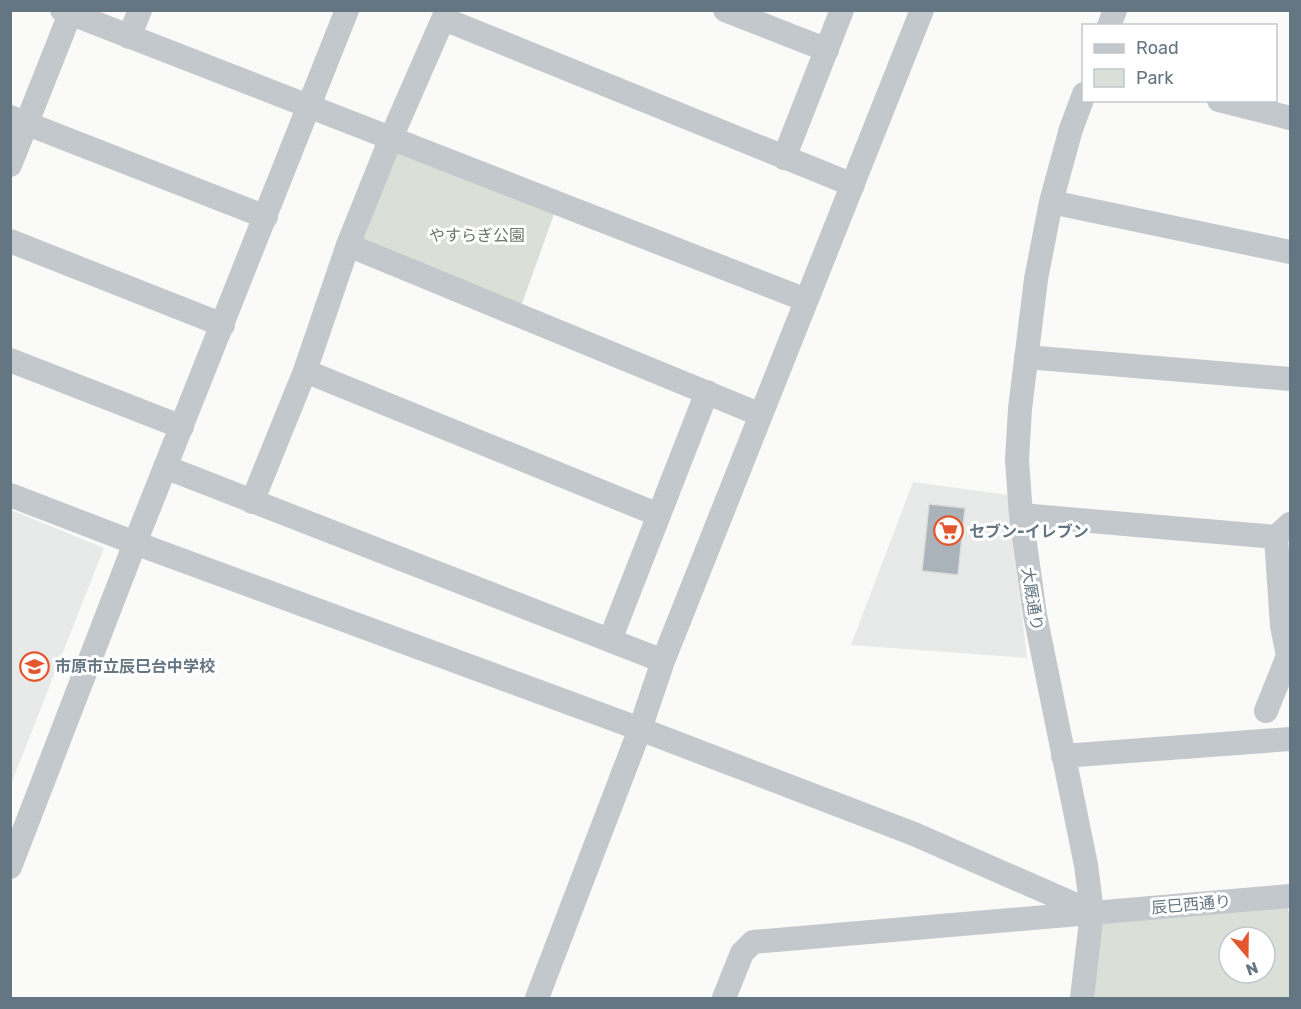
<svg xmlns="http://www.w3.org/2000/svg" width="1301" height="1009" font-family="Rubik,'Noto Sans JP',sans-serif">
<rect width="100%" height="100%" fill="#fafaf8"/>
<path fill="#e8e9e9" d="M913,482L1008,495L1027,658L851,645Z
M11,510L104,548L11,784Z"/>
<path fill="#dadfd7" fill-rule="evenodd" d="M391,138L558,203L518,315L348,245Z
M1284,897L1290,916V998H1080L1092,912ZM1229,937H1265V973H1229Z"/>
<path fill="#aab3b9" stroke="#dcdcda" stroke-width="1.5" d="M929,504L965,508L958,575L922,571Z"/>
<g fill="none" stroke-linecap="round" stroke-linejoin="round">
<path stroke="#c3c8cc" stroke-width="24" d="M62,10L806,300
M725,10L827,50
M444,19L853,185
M1109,26L1115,10
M129,37L140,10
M1219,100L1290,118
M10,117L266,217
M784,158L842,10
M10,165L70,14
M1051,202L1290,252
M10,241L223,325
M348,245L761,415
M1026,357L1290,379
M10,360L182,427
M305,371L659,515
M165,467L663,661
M10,495L135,543L640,729L914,834L1092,912
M252,502L305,371L348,245L391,138L447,10
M1021,515L1276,537L1290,524
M610,640L707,392
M1266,711L1288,656L1282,626L1276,537
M1063,756L1290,739
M10,867L135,543L347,10
M537,998L640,729L663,661L922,10
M724,998L742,953L753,942L1290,896
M1082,998L1092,912L1086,865L1035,615L1021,515L1017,460L1020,409L1036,279L1051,202L1071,129L1084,94"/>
</g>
<defs>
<symbol id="supermarket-ring" viewBox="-11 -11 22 22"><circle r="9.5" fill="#fff" stroke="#e4572e" stroke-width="1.5"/><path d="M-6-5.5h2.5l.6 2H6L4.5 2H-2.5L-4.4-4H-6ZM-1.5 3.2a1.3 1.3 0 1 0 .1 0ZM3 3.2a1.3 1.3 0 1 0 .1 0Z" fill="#e4572e"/></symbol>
<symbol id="school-ring" viewBox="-11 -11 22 22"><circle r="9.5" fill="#fff" stroke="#e4572e" stroke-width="1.5"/><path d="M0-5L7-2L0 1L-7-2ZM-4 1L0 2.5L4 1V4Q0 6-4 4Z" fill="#e4572e"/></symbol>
</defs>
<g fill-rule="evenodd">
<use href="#supermarket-ring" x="932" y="514" width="33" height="33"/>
<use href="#school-ring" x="18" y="650" width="33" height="33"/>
</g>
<g text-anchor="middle" stroke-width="6" stroke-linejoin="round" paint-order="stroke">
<g font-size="16" fill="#687a64" stroke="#fff">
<text x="477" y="241">やすらぎ公園</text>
</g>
<g font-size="16" font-weight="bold" fill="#657683" stroke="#fff" text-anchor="start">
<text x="969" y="537">セブン-イレブン</text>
<text x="55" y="672">市原市立辰巳台中学校</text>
</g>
<g font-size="16" fill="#657683" stroke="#fff">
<text transform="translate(1033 599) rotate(81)" y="6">大厩通り</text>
<text transform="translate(1191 904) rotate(-5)" y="6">辰巳西通り</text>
</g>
</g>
<rect width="1301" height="1009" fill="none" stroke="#657683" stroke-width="24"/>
<rect x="1082" y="24" width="195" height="78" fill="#ffffff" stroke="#c1c8cd" stroke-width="1.5"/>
<rect x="1094" y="44" width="30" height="9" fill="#c3c8cc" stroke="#c1c8cd" stroke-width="1.5"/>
<text x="1136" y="54" font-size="18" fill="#657683">Road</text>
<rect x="1094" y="69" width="30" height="18" fill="#dadfd7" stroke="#c1c8cd" stroke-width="1.5"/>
<text x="1136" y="84" font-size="18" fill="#657683">Park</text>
<g transform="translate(1247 955) rotate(160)"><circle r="28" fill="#ffffff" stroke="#c1c8cd" stroke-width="1.5"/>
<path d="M0-4.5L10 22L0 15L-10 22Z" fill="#e4572e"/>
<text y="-9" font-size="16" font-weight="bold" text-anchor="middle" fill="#657683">N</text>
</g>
</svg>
